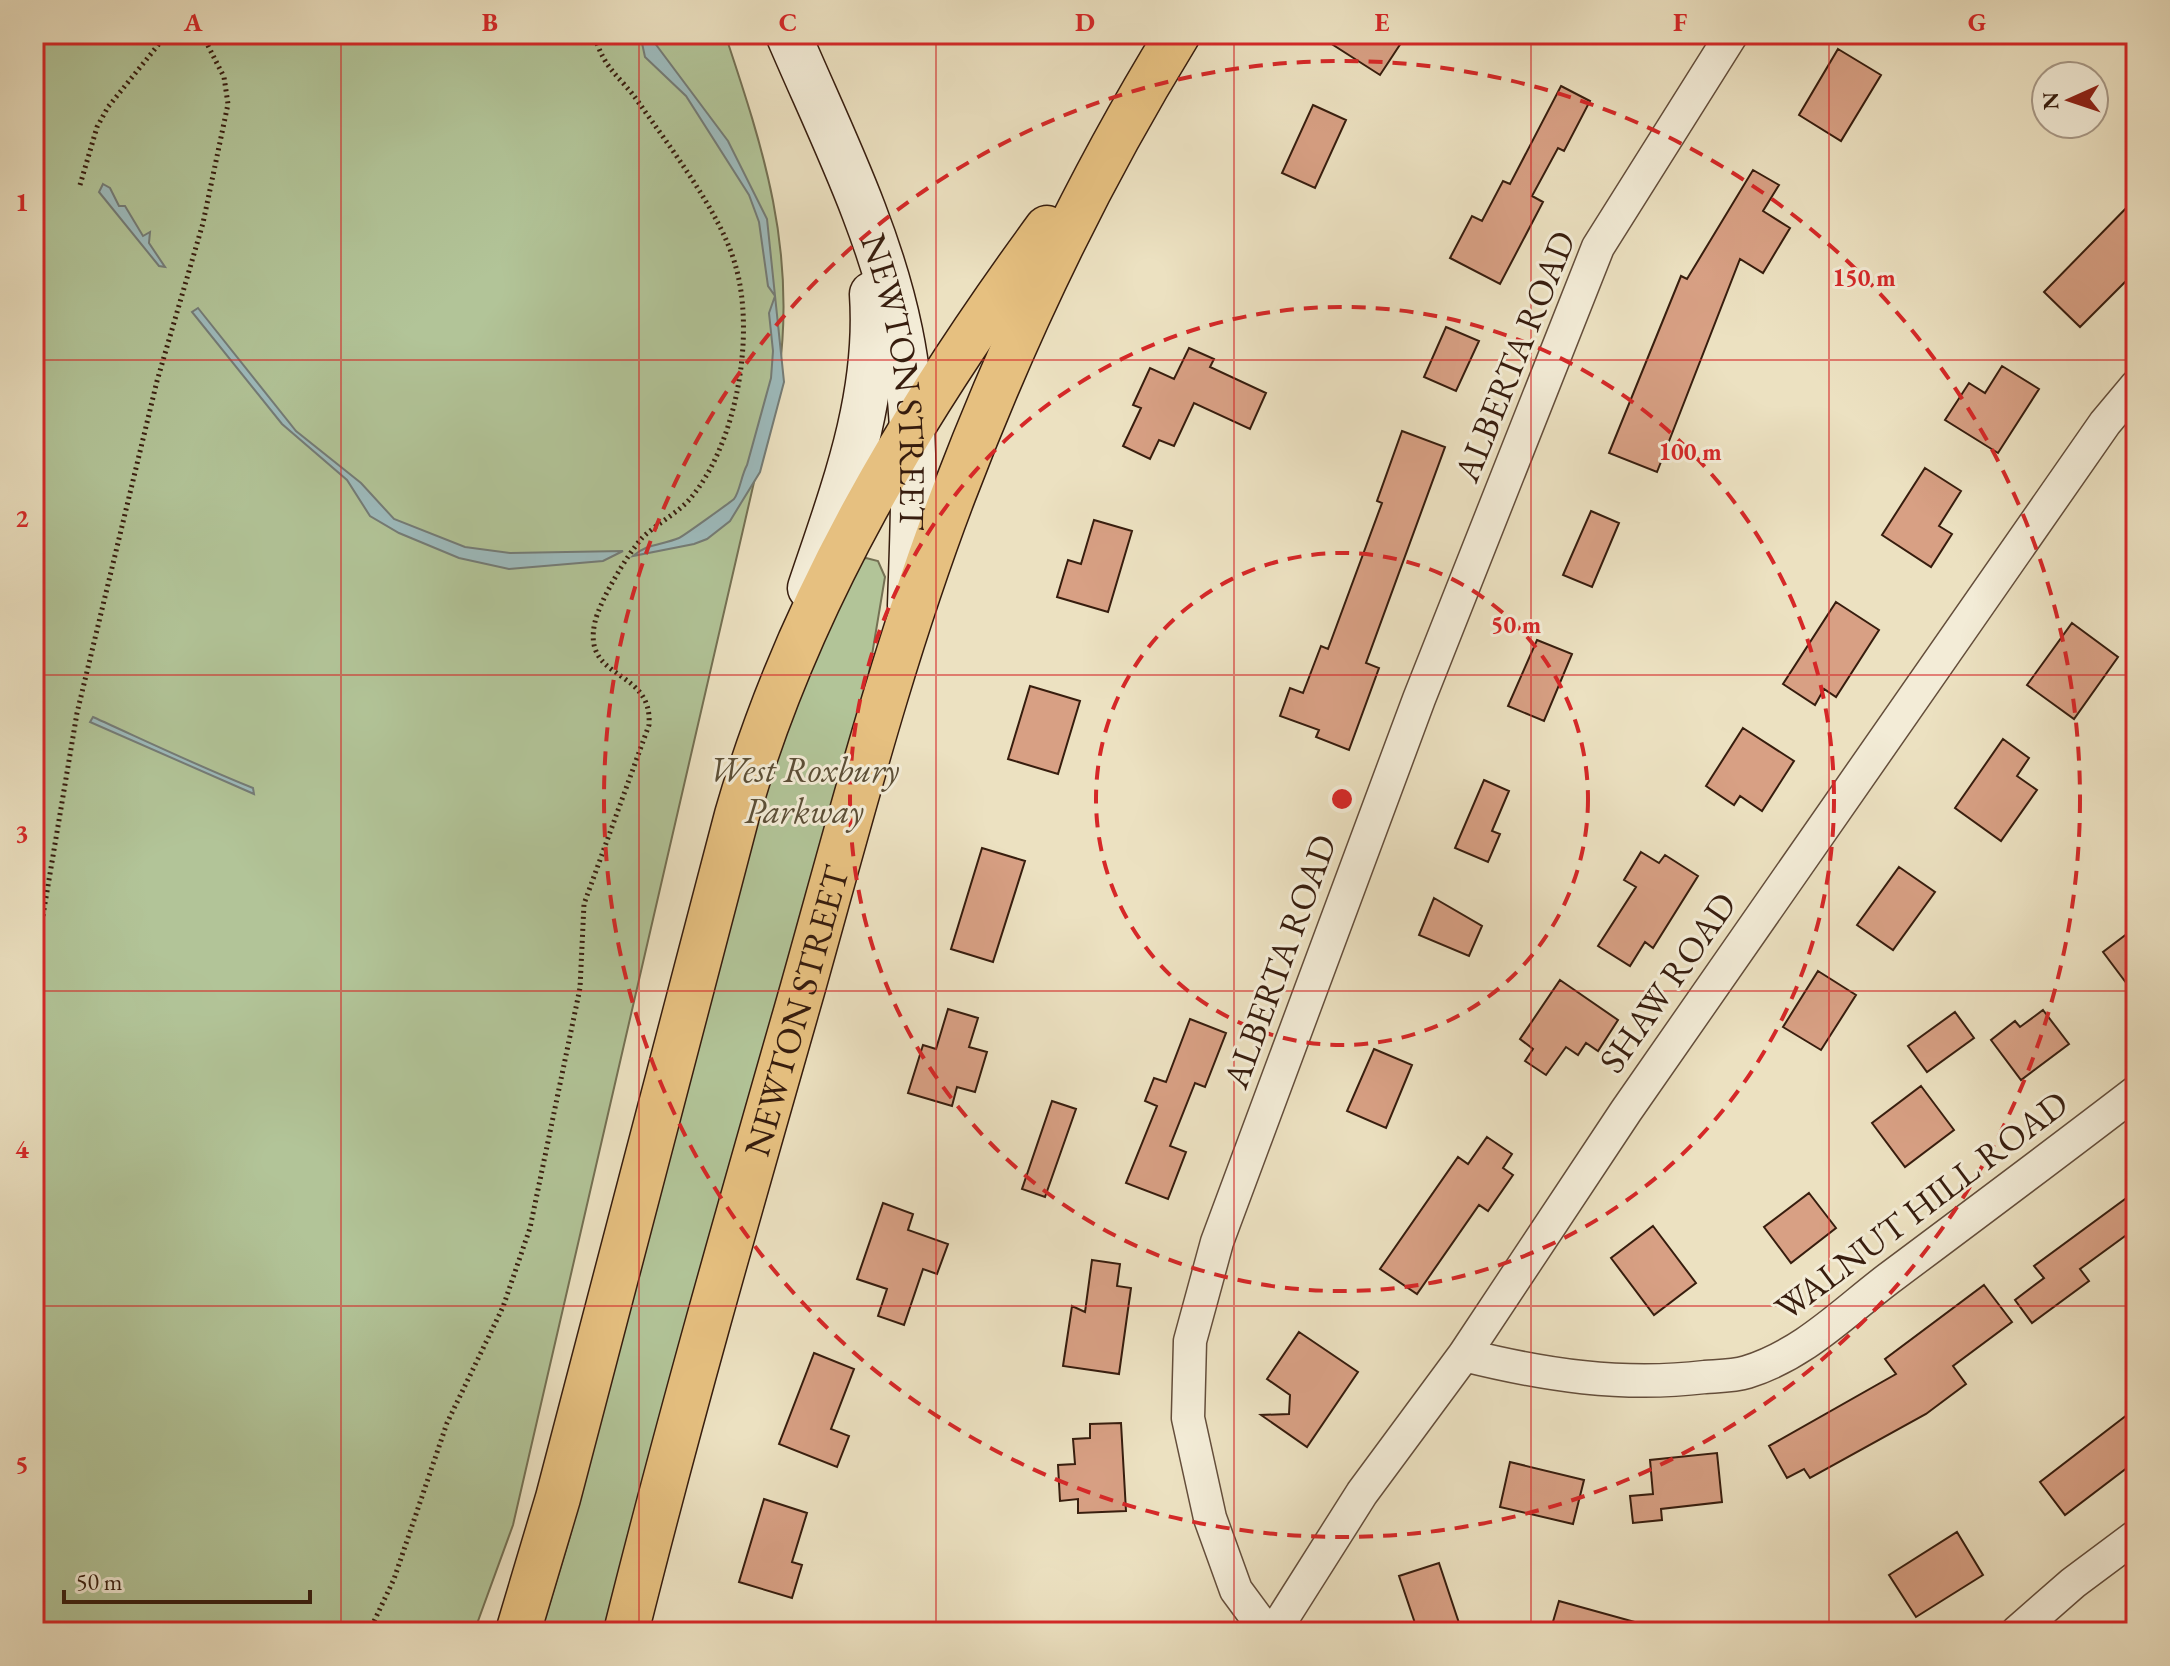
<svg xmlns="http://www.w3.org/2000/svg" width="2170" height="1666" font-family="'EB Garamond',serif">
<rect width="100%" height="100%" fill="#ece1c1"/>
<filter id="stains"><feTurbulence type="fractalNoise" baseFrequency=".0025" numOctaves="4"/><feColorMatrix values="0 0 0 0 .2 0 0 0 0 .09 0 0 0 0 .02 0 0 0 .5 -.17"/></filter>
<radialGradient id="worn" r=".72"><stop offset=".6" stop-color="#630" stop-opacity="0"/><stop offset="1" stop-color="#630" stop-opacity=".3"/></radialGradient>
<path fill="#b2c498" stroke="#747053" stroke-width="2" d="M34,34H725C764,151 796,249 779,374L513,1525L474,1632H34Z
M866,558L878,561L885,577L862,715L610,1632H541L570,1536L777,748L858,561Z"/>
<path fill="#9dbbbd" stroke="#747c77" stroke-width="2" d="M640,34H648L728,141L767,219L784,382L760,472L730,521L707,539L694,544L633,556C646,544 662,545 679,538C682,537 732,501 734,499C740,491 741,476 747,465L771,378L773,351L769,313L775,296L768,286L759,222L749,195L686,96L645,57Z
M103,184L110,188L119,206H125L143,236L150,232L149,243L165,267L159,266L99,192Z
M198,308L296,431L361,483L394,519L465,547L510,553L623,551L603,561L509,569L459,558L399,533L370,516L347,480L282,424L192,312Z
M93,717C146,741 198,766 253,788L254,794L90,722Z"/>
<path fill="#d8a084" stroke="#371d0e" stroke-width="2" d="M1316,34H1407L1380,75Z
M1838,49L1881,75L1841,141L1799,115Z
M1561,86L1590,101L1564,151L1558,148L1532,196L1543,202L1500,284L1450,258L1472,216L1482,221L1503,181L1510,184Z
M1313,105L1346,120L1315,188L1282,173Z
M1753,170L1779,185L1763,211L1790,228L1763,273L1740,259L1657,472L1609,453L1681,276L1687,279Z
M2136,198V271L2080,327L2044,292Z
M1446,327L1479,341L1456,391L1424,377Z
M1189,348L1214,359L1210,367L1266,393L1250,429L1194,403L1174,446L1159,440L1150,459L1123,446L1141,408L1133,405L1150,368L1174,379Z
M2002,366L2039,389L1998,453L1945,420L1969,383L1985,393Z
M1402,431L1445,447L1366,663L1379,668L1349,750L1316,737L1319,730L1280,716L1290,688L1303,693L1321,646L1328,649L1382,503L1377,501Z
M1925,468L1961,491L1939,526L1952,534L1931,567L1882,535Z
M1591,511L1619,523L1592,587L1563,575Z
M1094,520L1132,531L1108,612L1057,597L1068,560L1081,564Z
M1836,602L1879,630L1836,697L1824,689L1815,705L1783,684Z
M2072,623L2118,657L2074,719L2027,685Z
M1537,640L1572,654L1544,721L1508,706Z
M1030,686L1080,701L1058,774L1008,759Z
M1743,728L1794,761L1762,811L1740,796L1734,805L1706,786Z
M2003,739L2029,758L2017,776L2037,790L2001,841L1955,808Z
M1484,780L1509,791L1492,831L1500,834L1488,862L1455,848Z
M982,848L1025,861L993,962L951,949Z
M1641,852L1659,863L1665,855L1698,876L1653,948L1645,942L1630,966L1598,946L1636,887L1624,880Z
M1899,867L1935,892L1893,950L1857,925Z
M1434,898L1482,926L1469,956L1419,935Z
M2136,927V996L2103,952Z
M1818,971L1856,995L1821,1050L1783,1027Z
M1560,980L1618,1020L1598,1051L1586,1043L1578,1055L1566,1047L1546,1075L1525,1061L1533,1049L1520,1039Z
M948,1009L978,1018L969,1047L987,1052L975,1092L957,1087L952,1106L908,1093L923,1045L936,1049Z
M2043,1010L2069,1044L2021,1080L1991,1040L2015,1021L2020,1027Z
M1955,1012L1974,1038L1927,1072L1908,1046Z
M1190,1019L1226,1033L1205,1087L1195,1083L1170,1146L1186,1152L1168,1199L1126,1183L1157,1106L1145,1101L1154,1078L1166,1082Z
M1374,1049L1412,1065L1386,1128L1347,1111Z
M1921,1086L1954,1130L1905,1167L1872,1123Z
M1052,1101L1076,1109L1045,1197L1022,1189Z
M1487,1137L1512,1154L1503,1168L1513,1175L1488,1211L1479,1205L1417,1294L1380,1269L1458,1157L1468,1164Z
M2136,1191V1228L2080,1269L2089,1281L2032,1323L2015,1300L2044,1278L2034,1266Z
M1809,1193L1836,1228L1791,1263L1764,1227Z
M883,1203L913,1214L908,1230L948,1244L937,1274L923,1269L904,1325L878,1316L887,1289L857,1279Z
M1653,1226L1696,1283L1654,1315L1611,1258Z
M1092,1260L1120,1264L1117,1286L1131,1288L1119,1374L1063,1366L1072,1306L1085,1312Z
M1984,1285L2012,1322L1953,1366L1966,1384L1926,1414L1810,1478L1804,1469L1787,1478L1769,1446L1896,1374L1885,1359Z
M1299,1332L1358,1372L1307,1447L1261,1415L1289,1414L1290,1395L1267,1379Z
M814,1353L854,1369L831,1429L849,1436L837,1467L779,1444Z
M2136,1408V1461L2065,1515L2040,1482Z
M1121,1423L1126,1511L1078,1513V1499L1060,1501L1058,1465L1075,1464L1073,1439L1090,1438V1424Z
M1717,1453L1722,1502L1661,1509L1662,1520L1633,1523L1630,1496L1653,1494L1650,1460Z
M1510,1462L1584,1480L1573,1524L1500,1507Z
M764,1499L807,1513L792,1562L802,1565L792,1598L739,1582Z
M1957,1532L1983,1575L1916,1617L1889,1575Z
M1439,1563L1462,1632H1418L1399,1576Z
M1559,1601L1642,1624L1641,1632H1550Z"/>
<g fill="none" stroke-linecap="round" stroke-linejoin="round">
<defs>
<path id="street" d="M1464,1355C1544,1375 1622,1387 1705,1377C1718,1376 1734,1376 1747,1372C1804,1354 1842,1314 1888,1279C1971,1217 2054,1155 2136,1092
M1267,1632L1236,1590L1210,1518L1188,1418L1190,1341L1217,1242L1419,699L1598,247L1732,34
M1274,1632L1362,1493L1464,1355L1626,1111L2105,423L2136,386
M2017,1632L2073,1583L2136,1536"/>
<g id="secondary">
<path id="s1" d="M788,34C829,130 879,228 900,331C919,422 913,514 910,606"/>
<path d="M810,588C843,490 879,398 872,294"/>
</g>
<g id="primary">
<path d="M518,1632L558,1498L737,815C799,599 915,408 1047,228"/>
<path id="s2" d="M626,1632C680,1416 741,1204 802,991C849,824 892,655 954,493C1015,333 1088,180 1178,34"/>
</g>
</defs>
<use href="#street" stroke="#644e3b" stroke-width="35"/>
<use href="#secondary" stroke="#371d0e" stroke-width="47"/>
<use href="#primary" stroke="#371d0e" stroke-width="47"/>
<path stroke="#371d0e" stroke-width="5" stroke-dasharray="2 4" stroke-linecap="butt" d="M80,185L97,127L108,107L167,34
M34,969L77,713L157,381L203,223L228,104L224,77L202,34
M369,1632L394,1579L447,1423L503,1307L530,1228L580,988L584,904L649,725C653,667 581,682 595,622C600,600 627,555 642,538C656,524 675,515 689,500C737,445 756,333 735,264C721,214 670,147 639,103C619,74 605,72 594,34"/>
<use href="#street" stroke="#f3ecd7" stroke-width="32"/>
<use href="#secondary" stroke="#f3ecd7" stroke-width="44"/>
<use href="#primary" stroke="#e6c080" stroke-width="44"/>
</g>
<path fill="none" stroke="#d62828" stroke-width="2" stroke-opacity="0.55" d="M341,34V1632M639,34V1632M936,34V1632M1234,34V1632M1531,34V1632M1829,34V1632M34,360H2136M34,675H2136M34,991H2136M34,1306H2136"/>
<g fill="none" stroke="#d62828" stroke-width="4" stroke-dasharray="14 10">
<circle cx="1342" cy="799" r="246"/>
<circle cx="1342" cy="799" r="492"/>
<circle cx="1342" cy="799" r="738"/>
</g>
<g text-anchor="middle" stroke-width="6" stroke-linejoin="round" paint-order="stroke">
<g font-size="36" fill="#371d0e" stroke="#f3ecd7">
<text transform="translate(1514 356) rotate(-68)" y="13">ALBERTA ROAD</text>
<text dy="13" stroke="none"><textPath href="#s1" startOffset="368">NEWTON STREET</textPath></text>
<text transform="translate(1279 961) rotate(-70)" y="13">ALBERTA ROAD</text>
<text transform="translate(1667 982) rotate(-55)" y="13">SHAW ROAD</text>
<text dy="13" stroke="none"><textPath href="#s2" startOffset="644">NEWTON STREET</textPath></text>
<text transform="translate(1921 1205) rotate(-37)" y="13">WALNUT HILL ROAD</text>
</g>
<g font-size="36" font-style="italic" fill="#5c4f37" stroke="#f3ecd7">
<text x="804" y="782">West Roxbury<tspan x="804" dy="41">Parkway</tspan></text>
</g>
</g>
<circle cx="1342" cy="799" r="12" fill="#d62828" stroke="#f3ecd7" stroke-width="4"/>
<g font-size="24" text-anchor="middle" font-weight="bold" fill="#d62828" stroke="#f3ecd7" stroke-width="6" stroke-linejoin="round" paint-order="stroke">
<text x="1864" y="286">150 m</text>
<text x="1690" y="460">100 m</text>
<text x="1516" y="633">50 m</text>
</g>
<rect width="2170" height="1666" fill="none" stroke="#ece1c1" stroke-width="88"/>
<g transform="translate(2070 100) rotate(267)"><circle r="38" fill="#f3ecd7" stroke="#a89987" stroke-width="2"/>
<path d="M0-6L14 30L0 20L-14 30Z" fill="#8f2418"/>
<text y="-12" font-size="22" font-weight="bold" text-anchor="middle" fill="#371d0e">N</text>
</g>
<path d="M64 1590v12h246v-12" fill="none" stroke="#371d0e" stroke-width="4"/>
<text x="76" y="1590" font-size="24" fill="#371d0e" stroke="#f3ecd7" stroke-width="6" paint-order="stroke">50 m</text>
<rect x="44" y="44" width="2082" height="1578" fill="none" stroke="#d62828" stroke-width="3"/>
<g font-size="26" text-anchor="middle" font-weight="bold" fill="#d62828">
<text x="193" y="31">A</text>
<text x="490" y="31">B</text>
<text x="788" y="31">C</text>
<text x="1085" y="31">D</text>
<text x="1382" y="31">E</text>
<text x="1680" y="31">F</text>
<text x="1977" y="31">G</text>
<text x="22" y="211">1</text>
<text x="22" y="527">2</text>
<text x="22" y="842">3</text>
<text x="22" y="1158">4</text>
<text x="22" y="1473">5</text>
</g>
<rect width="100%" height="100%" filter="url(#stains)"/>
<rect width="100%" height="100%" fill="url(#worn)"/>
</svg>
